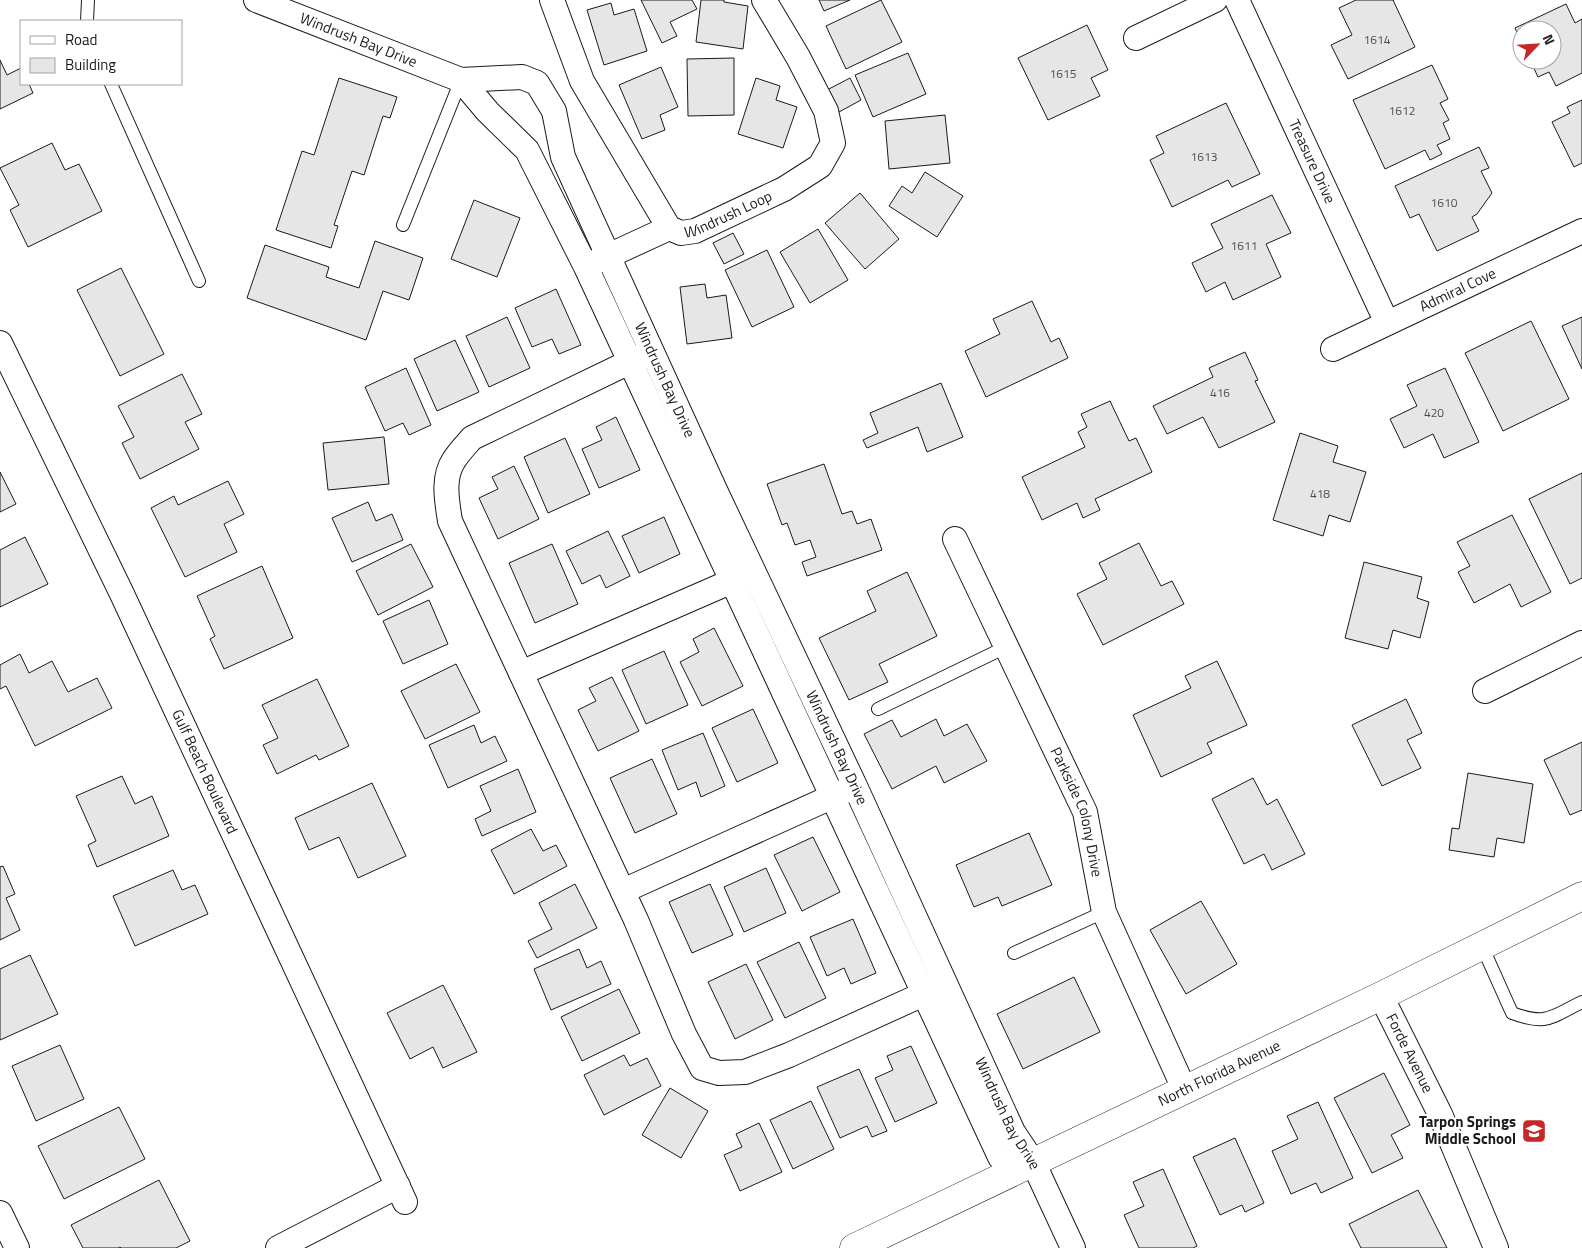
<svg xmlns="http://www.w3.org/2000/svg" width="1582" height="1248" font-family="'Titillium Web',sans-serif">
<rect width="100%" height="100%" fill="#fff"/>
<path fill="#e6e6e6" stroke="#1a1a1a" d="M641,0H692L697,9L670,22L677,36L662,43Z
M701,0H724V2L748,6L743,49L696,42Z
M819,0H850L824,11Z
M881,0L902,42L846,69L826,26Z
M1356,0H1393L1415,47L1348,79L1331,45L1352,35L1339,8Z
M611,3L614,15L634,9L647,51L604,65L587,10Z
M1566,4L1575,23L1582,19V73L1556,86L1549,72L1538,77L1530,60H1552V30H1522V43L1515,28Z
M1087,25L1108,70L1091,78L1100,96L1048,120L1018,58Z
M908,53L926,94L873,117L855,75Z
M734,58V115L688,116L687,59Z
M0,60L7,75L21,68V84H29L33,93L0,109Z
M1432,65L1448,99L1440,103L1449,120L1443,123L1450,139L1437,145L1442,154L1430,160L1425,150L1385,169L1353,100Z
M661,67L678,107L660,115L665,130L642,139L619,85Z
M339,78L397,97L390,118L383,116L364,175L352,171L334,225L338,226L331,248L276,230L302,151L314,155Z
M756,78L780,86L776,100L797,107L783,148L738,134Z
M850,78L861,100L839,112L827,90Z
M1582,100V163L1574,167L1552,122L1570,113L1567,107Z
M1226,103L1260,174L1232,187L1228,180L1172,207L1150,160L1164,153L1156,136Z
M945,115L950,163L889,169L885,121Z
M52,143L65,170L79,164L102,211L28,247L10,210L19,205L0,168Z
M1479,147L1489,168L1481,171L1492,193L1477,214L1472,217L1479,231L1437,251L1419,214L1410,218L1395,186Z
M925,172L963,196L937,237L889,206L902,186L912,193Z
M860,193L899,239L865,269L825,223Z
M1272,195L1291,233L1266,244L1281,277L1233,300L1225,282L1206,292L1192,263L1223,248L1211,224Z
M474,200L520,218L497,277L451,259Z
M818,229L848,280L810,303L780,252Z
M733,233L744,254L724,264L713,243Z
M375,241L423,258L409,300L383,291L366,340L247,298L265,245L329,267L326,277L359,288Z
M767,250L794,307L752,327L725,270Z
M121,268L164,354L120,376L77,290Z
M705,284L707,298L726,295L732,338L687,344L680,287Z
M556,289L581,345L559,354L552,339L532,347L515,308Z
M1032,301L1051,342L1059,338L1068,358L986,397L965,351L1000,334L993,319Z
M507,317L530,368L489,387L466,336Z
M1582,317V369L1562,326Z
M1531,321L1569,399L1503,431L1465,353Z
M455,340L479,392L437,411L414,359Z
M1245,352L1258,380L1255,381L1275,422L1219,448L1203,417L1167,434L1153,406L1213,377L1209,368Z
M406,368L431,425L409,435L403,423L385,431L365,387Z
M1445,368L1479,442L1444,458L1433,434L1404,448L1390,419L1417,406L1407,385Z
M182,374L202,414L185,422L199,449L140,479L122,443L134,437L118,406Z
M941,383L963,437L927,452L918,427L867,448L863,440L878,433L870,413Z
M1110,401L1129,441L1136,438L1152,472L1095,499L1100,510L1083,518L1077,503L1042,520L1022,477L1085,447L1078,432L1087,427L1081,414Z
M616,417L640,470L599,488L582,449L602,440L596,427Z
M1300,433L1338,446L1333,462L1366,472L1350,522L1329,515L1323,536L1273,520Z
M384,437L389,484L328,490L323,443Z
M565,438L590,494L548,513L524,457Z
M824,464L842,514L852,511L857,524L871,519L882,550L807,576L802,562L816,557L810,540L795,545L787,523L782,525L767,484Z
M514,466L539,519L498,539L479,498L498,489L492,477Z
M0,472L16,504L0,512Z
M1582,473V578L1570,584L1529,499Z
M228,481L244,514L224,524L237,552L185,577L151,508L174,496L178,505Z
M368,502L376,521L392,514L403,540L352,562L332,518Z
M1512,515L1551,592L1521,607L1510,584L1474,603L1458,572L1470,566L1457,542Z
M664,517L680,554L639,573L622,536Z
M608,531L630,576L606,588L600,575L582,584L566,551Z
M25,537L48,584L0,607V550Z
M1139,543L1161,586L1172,581L1184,604L1103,645L1077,594L1107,579L1099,563Z
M411,544L433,587L378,615L356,571Z
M552,544L578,604L535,623L509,563Z
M1364,562L1422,577L1417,598L1429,602L1420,638L1393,630L1388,649L1345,638Z
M262,566L293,638L224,669L210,639L215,636L197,596Z
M907,572L937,636L879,664L888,682L849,700L819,638L876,611L867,591Z
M429,600L448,644L403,664L383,621Z
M714,628L743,686L702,706L680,662L699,652L693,639Z
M664,651L688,705L646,724L622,670Z
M20,654L29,673L52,661L68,692L97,678L112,708L35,746L6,686L0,689V665Z
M1217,661L1247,725L1207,743L1212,753L1161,777L1133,715L1191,688L1185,676Z
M456,664L480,712L425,739L401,691Z
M612,677L639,731L598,751L578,710L596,701L589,688Z
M317,679L349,746L319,760L316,755L277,774L263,745L278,738L262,705Z
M1406,699L1422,733L1407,740L1421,768L1382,786L1352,725Z
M753,709L778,763L737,782L712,728Z
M936,719L944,736L967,724L987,761L944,783L936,766L892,789L864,734L892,720L901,737Z
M474,725L481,743L495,736L507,761L448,788L429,745Z
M703,733L725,786L701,797L696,782L678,790L662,750Z
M1582,742V810L1570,815L1544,760Z
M652,759L677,814L635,833L610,778Z
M518,769L536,812L482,836L475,819L491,811L480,786Z
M1468,773L1533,784L1524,843L1497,838L1494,857L1449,850L1452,828L1459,829Z
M122,776L135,804L152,796L169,836L97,867L88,845L96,841L76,796Z
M1253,778L1267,805L1277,799L1305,854L1272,870L1264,854L1244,864L1212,799Z
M372,783L406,856L358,878L339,837L309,850L295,818Z
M531,829L543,851L556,845L567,866L514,894L491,850Z
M1029,833L1052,885L1002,906L998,897L974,907L956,865Z
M813,837L840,892L802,911L774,855Z
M3,866L15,894L6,898L20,930L0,940V867Z
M766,868L786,913L744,932L724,887Z
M173,870L182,890L195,885L208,914L135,946L113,896Z
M575,884L597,928L537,958L528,941L552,929L539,903Z
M710,884L733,935L692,953L669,902Z
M1201,901L1237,964L1186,994L1150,930Z
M853,919L876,973L851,984L844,968L827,976L810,937Z
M799,942L826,998L785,1018L757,962Z
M579,949L587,968L601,961L611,984L551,1010L534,969Z
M30,955L58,1014L0,1040V969Z
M746,964L773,1020L735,1039L708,982Z
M1074,977L1100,1032L1023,1069L997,1014Z
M443,985L477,1052L443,1068L433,1047L410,1059L387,1013Z
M619,989L640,1033L582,1061L561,1017Z
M60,1045L84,1099L36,1121L12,1066Z
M911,1046L937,1103L895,1122L875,1078L893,1070L887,1056Z
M624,1055L630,1066L647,1058L661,1086L604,1115L584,1075Z
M859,1069L887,1131L872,1137L867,1126L840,1138L817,1087Z
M1384,1073L1410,1125L1391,1135L1403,1158L1372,1173L1334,1098Z
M670,1088L708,1111L681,1158L642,1135Z
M811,1101L834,1149L793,1169L770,1120Z
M1318,1102L1353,1178L1321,1193L1316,1183L1291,1194L1272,1151L1298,1139L1287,1116Z
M119,1107L145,1159L64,1199L38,1146Z
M759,1123L782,1172L740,1191L724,1155L742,1147L736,1134Z
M1235,1138L1264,1203L1245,1212L1242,1205L1220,1215L1193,1157Z
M1163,1169L1197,1246L1193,1248H1139L1124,1215L1144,1206L1133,1182Z
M159,1180L190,1241L176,1248H121L120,1247L118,1248H83L71,1225Z
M1418,1190L1447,1248H1361L1349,1224Z"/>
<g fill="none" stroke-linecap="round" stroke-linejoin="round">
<defs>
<path id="service" d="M87,21L88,0
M111,84L199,281
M403,225L461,80
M878,709L1006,647
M1482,946L1512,1013C1547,1026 1551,1017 1582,1002
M1014,953L1104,912"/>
<g id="minor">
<path id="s1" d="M256,0L461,80L522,77L537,83L554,111L563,157L715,490L855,786L1013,1132L1033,1162L1073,1248"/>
<path id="s2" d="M552,0L582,81L669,228L681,233L695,231L784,189L820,166L833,143L826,111L798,57L764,0"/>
<path id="s3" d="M1237,0L1387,323"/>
<path d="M1136,38L1215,0"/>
<path d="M461,80L488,112L527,150L586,267L1000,1157L1033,1162"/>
<path d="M593,263L669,228"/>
<path id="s4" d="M0,343L122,594L405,1202"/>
<path id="s5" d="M1333,349L1582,231"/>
<path d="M646,354L472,438C466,445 459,452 454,460C442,478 447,501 450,521L636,920L684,1034L702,1068L719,1073L745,1072L789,1055L939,987"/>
<path id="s6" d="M955,539L1085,812L1104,912L1185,1091"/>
<path d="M521,673L746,575"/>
<path d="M1485,691L1582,643"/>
<path d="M623,891L847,790"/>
<path id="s7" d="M1381,996L1440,1114L1496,1248"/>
<path d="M0,1213L17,1248"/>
<path d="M278,1248L398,1186"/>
</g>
<g id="tertiary">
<path id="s8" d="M854,1248L1381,996L1582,896"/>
</g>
</defs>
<use href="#service" stroke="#1a1a1a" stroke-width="14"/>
<use href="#minor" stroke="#1a1a1a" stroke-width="26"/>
<use href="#tertiary" stroke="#1a1a1a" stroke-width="29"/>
<use href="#service" stroke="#fff" stroke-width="12"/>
<use href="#minor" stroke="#fff" stroke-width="24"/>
<use href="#tertiary" stroke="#fff" stroke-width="28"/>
</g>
<defs>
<symbol id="school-square" viewBox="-11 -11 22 22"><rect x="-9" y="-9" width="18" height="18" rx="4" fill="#c62828" stroke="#fff"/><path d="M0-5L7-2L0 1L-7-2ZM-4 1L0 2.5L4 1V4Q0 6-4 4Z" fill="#fff"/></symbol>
</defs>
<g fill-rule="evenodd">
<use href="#school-square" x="1520" y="1117" width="28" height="28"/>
</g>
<g text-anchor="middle" stroke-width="4" stroke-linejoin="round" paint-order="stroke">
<g font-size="12" fill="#4d4d4d">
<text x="1377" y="44">1614</text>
<text x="1063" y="78">1615</text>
<text x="1402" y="115">1612</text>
<text x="1204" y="161">1613</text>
<text x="1444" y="207">1610</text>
<text x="1244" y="250">1611</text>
<text x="1220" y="397">416</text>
<text x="1434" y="417">420</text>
<text x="1320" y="498">418</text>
</g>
<g font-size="15" fill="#1a1a1a" stroke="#fff">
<text dy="5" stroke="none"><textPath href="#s1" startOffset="110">Windrush Bay Drive</textPath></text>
<text dy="5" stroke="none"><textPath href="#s3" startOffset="178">Treasure Drive</textPath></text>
<text dy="5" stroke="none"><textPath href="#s2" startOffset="321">Windrush Loop</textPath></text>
<text dy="5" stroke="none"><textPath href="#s5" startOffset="138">Admiral Cove</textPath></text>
<text dy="5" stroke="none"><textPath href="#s1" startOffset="622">Windrush Bay Drive</textPath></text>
<text dy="5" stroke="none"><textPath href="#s1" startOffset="1028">Windrush Bay Drive</textPath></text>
<text dy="5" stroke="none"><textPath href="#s4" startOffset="475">Gulf Beach Boulevard</textPath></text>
<text dy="5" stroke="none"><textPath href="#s6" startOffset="300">Parkside Colony Drive</textPath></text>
<text dy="5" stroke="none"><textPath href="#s7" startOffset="64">Forde Avenue</textPath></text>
<text dy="5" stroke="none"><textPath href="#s8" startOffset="405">North Florida Avenue</textPath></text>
<text dy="5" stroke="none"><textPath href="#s1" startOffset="1432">Windrush Bay Drive</textPath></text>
</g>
<g font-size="15" font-weight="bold" fill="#1a1a1a" stroke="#fff" text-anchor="end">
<text x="1516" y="1127">Tarpon Springs<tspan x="1516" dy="17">Middle School</tspan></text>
</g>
</g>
<rect x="20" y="20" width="162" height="65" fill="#ffffff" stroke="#a3a3a3"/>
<rect x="30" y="36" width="25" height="8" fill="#ffffff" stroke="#a3a3a3"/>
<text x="65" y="45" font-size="15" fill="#1a1a1a">Road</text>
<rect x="30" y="58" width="25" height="15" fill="#e6e6e6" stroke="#a3a3a3"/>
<text x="65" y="70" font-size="15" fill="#1a1a1a">Building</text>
<g transform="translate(1537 45) rotate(65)"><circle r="24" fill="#ffffff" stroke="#a3a3a3"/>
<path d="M0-4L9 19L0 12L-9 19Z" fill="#c62828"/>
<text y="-8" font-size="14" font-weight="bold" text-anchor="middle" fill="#1a1a1a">N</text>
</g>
</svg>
